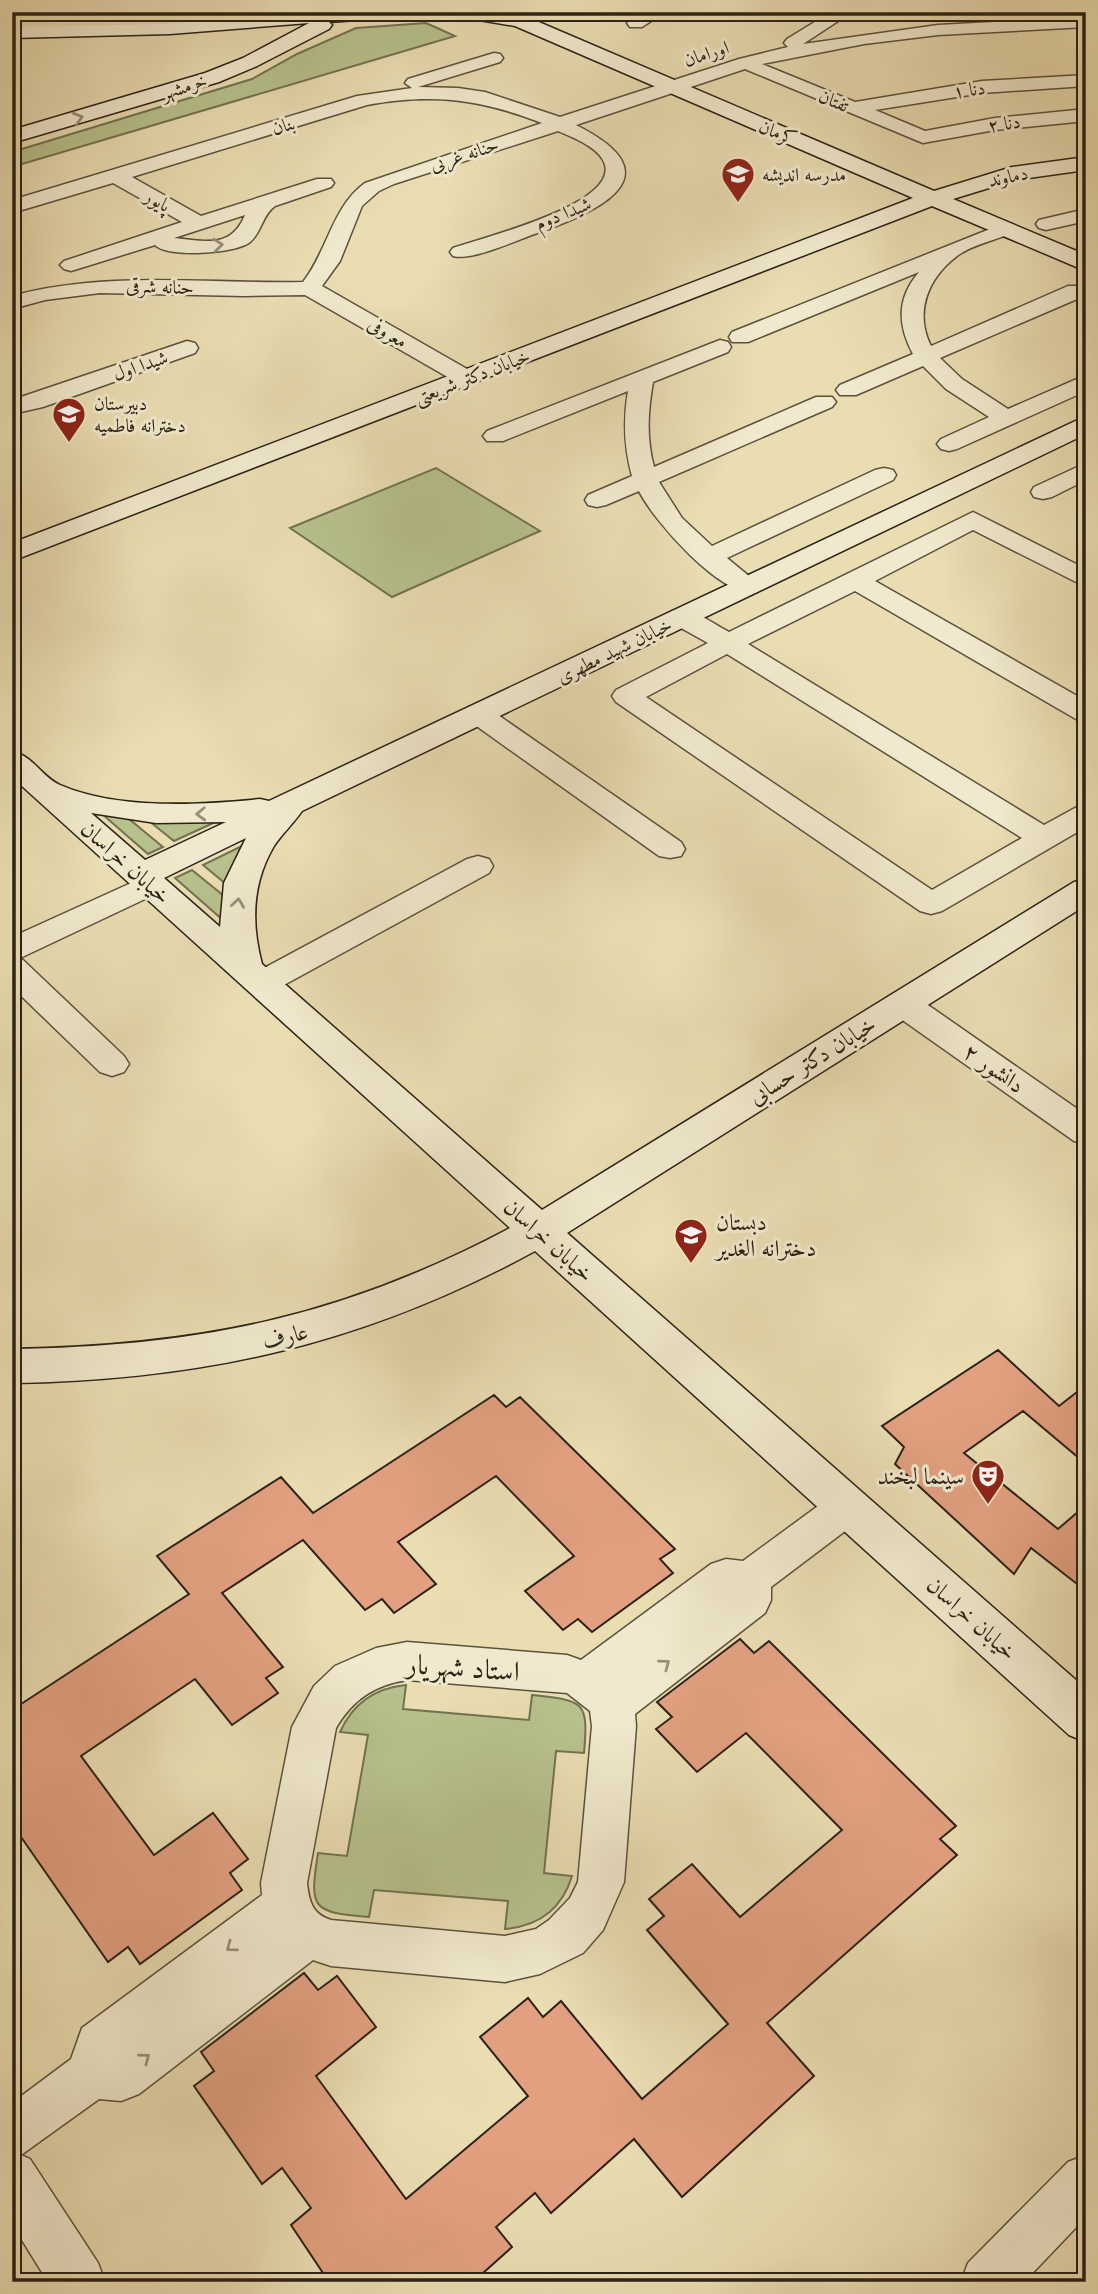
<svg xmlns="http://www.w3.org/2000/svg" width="1098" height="2294" font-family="'Libre Caslon Text',Amiri,serif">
<rect width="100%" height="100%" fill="#eaddb2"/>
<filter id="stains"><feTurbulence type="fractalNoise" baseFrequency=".00286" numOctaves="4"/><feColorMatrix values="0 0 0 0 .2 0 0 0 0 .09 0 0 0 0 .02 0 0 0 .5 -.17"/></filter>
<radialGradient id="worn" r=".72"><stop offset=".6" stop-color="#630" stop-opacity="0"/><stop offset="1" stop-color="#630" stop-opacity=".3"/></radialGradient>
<path fill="#b7c18c" stroke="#717251" stroke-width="2" d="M426,23L455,36L12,167V152L252,79L297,54L356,28Z
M436,468L540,531L392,597L290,528Z
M102,814L129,819L163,847L148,854Z
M222,819L174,841L149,821Z
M250,842L227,885L203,865Z
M192,870L224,896V921L175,878Z
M406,1685L403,1709L529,1720L532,1695C583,1701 589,1699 584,1753L556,1751L544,1873L572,1876C562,1909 539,1926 505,1929L508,1901L374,1890L369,1917C312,1912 309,1910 318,1853L347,1856L368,1735L340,1732C353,1703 375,1688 406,1685Z"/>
<path fill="#e2a080" stroke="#2b2216" stroke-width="2" d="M998,1350L1059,1406L1086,1385V1464L1023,1411L964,1453L1058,1529L1086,1505V1591L1031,1548L1014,1574L895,1464L904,1447L882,1426Z
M494,1395L506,1407L520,1397L675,1549L660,1559L673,1573L592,1632L578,1619L563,1630L525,1591L574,1556L496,1476L398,1542L436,1584L394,1613L382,1599L365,1610L303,1540L222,1593L283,1667L266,1678L278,1693L232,1725L195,1679L81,1756L154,1855L213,1813L248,1859L230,1873L242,1890L140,1964L128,1947L108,1962L12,1824V1710L189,1594L157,1556L281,1477L313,1513Z
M740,1639L754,1653L769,1641L956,1826L940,1839L957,1855L767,2023L814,2076L682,2197L634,2139L551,2213L535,2193L496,2227L512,2247L473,2282H329L291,2225L311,2208L282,2168L262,2184L194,2086L214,2071L201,2052L304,1973L318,1990L337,1976L376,2027L316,2076L406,2199L528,2096L480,2037L528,1998L543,2017L561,2001L642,2099L728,2024L647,1930L664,1916L649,1899L692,1864L740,1917L842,1830L746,1733L697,1772L656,1729L672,1717L657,1702Z"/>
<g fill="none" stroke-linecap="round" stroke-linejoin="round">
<defs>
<path id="street" d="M643,12H665L642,27H630L627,23Z
M831,12H852L803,44L938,25L1086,17V27L938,35L864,44L762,64L855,102L982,81L1086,75V86L982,93L875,110L925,131L995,118L1086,109V121L995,130L923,143L745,69L576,125C682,178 592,214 529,236C511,243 470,261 453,256L450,252L453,248C481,238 616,205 605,165C601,148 572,137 558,131L394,184L379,191L362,206L340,261L322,286L474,373L477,378L474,383H458L305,295L245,296L100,293L45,300L12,309V296C107,270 206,284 303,282C328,250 332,207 365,183L542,123C480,99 433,93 367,105L132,177L201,216L317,179H331L334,183L331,187L275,206C262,215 262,232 250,242C236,254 167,258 155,245L71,271L64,269L60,265L64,261L182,222L113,183L12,213V200L357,96L412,88L405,83L408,79L494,53L500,54L503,58L500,62L418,87L458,88L485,92L560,117L739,59L788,47L784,43L787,39ZM245,215C231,249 206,241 174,238Z
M1086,209V221L1046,230L1039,228L1036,224L1039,220Z
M1005,223L1012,225L1015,229L1012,233C996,240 971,245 957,256C928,278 914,312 931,346L1068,286H1084L1086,289L1084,296L940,358L962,379L1008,409L1086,375V391L957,449L949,451L941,449L937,444L941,439L989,417L946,389L923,366L856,395H840L836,390L840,385L913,354C897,324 897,298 919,272L748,342H732L729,337L732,332Z
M720,340L728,342L731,347L728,352L653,382C648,411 646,437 654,467L816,397H832L836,402L832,407L659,482L682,518L712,546L875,470L884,468L893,470L896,475L893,480L727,558L761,586L757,592C723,600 653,520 639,491L606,505L597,507L588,505L585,500L588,495L632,476C624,447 623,421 628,391L503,441H487L483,436L487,431Z
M187,341L195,343L198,348L195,353L43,407L12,414V400Z
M1086,463V480L1052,497L1043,499L1034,497L1031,492L1034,487Z
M973,512L1086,569V587L973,530L875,581L1086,701V721L1076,719L855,591L748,644L1044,825L1075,808L1086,805V827L942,911L931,914L920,911L616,702L612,696L616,690L708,643L672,623L668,617L672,611C692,606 711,623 729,632ZM727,654L1022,838L932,890L646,697Z
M478,706L488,708L681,842L685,849L681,856L670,858L659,856L468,720L464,714L468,708Z
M478,856L489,859L493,866L489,873L273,991L262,994L251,991L246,983L251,975L467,859Z
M151,874L162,877L166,884L162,891L18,959L23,960L124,1056L129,1064L124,1072L112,1076L100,1072L12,987V937Z
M903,993L915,996L1086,1115V1144L1074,1141L891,1012L887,1004L891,996Z
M847,1490L861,1495L867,1507L861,1519L771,1587V1600L765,1613L635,1714L636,1726L624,1882L603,1930L583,1953L540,1974L505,1982L331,1966L313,1960L139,2094L121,2101L99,2099L21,2155L30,2159L98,2263L105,2282H48L12,2224V2103L71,2059L82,2028L262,1895L261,1883L292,1727L314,1686L335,1666L376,1648L407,1642L567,1655L581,1660L711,1564L726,1559L743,1561L833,1495ZM407,1680L567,1693L590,1711L592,1726L578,1882L570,1898L549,1920L536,1929L505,1936L331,1920C312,1914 309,1901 307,1883L336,1728C353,1699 375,1685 407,1680Z
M1086,2155V2217L1024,2282H961L968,2263L1068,2162Z"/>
<path id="secondary" d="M305,12H394L385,18L329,22L332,25L329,29L257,66L219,82L12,143V130L205,73L243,58L309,23L170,34L12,38V26L170,22Z
M458,12H502L527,17L934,191L1012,167L1086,157V170L1015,180L953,199L1086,255V271L932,206L12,561V543L913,198L515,26L467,18Z
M1086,416V434L302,811C293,824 282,834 274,846C252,883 251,923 262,964L542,1210L1074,882L1086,879V905L567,1233L1086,1689V1742L1069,1735L535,1251C364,1344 205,1380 12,1383V1349C200,1346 343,1317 510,1228L12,777V751C33,756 42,777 60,785C118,810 199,805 260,799L269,801ZM91,813L156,823L226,822L145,860ZM246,838L224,883L220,927L164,878Z"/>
<path id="highway" d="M165,12H257L248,18L164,24L12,27V15Z"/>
</defs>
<use href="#street" stroke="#5b513d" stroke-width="3"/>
<use href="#secondary" stroke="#2b2216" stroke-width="3"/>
<use href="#highway" stroke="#2b2216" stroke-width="3"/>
<use href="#street" fill="#f1e9cd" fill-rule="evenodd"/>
<use href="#secondary" fill="#f1e9cd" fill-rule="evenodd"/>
<use href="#highway" fill="#eaddb2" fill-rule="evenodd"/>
</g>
<defs><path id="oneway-chevron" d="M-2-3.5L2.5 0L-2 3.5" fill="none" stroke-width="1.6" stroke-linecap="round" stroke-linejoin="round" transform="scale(1.75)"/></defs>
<g stroke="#988f7b">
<use href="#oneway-chevron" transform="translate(78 118) rotate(-16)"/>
<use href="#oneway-chevron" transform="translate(218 245) rotate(-6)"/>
<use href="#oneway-chevron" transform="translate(201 814) rotate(178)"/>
<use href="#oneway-chevron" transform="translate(238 903) rotate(-82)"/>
<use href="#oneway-chevron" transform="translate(665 1664) rotate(-37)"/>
<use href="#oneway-chevron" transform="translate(231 1947) rotate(143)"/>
<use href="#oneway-chevron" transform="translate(145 2058) rotate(-37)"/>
</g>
<defs>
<symbol id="school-pin" viewBox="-11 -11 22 30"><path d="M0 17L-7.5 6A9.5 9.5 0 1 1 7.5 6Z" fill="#8f2418" stroke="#f1e9cd"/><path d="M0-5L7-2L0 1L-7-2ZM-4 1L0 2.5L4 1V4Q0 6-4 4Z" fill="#fff"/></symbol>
<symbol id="theatre-pin" viewBox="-11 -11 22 30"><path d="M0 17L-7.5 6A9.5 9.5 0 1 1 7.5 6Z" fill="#8f2418" stroke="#f1e9cd"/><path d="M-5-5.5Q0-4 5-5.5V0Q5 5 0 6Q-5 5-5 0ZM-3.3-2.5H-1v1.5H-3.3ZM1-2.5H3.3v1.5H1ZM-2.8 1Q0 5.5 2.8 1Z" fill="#fff"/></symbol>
</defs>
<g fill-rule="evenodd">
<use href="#school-pin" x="719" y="155" width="38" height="52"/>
<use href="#school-pin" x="50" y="395" width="38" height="52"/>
<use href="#school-pin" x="672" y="1216" width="38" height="52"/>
<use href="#theatre-pin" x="969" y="1457" width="38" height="52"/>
</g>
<g text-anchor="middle" stroke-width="6" stroke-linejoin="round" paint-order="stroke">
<g font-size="19" fill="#2b2216" stroke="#f1e9cd">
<text transform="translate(706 53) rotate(-18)" y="7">اورامان</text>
<text transform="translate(184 86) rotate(-18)" y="7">خرمشهر</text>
<text transform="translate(969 89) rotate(-7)" y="7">دنا ۱</text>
<text transform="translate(834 100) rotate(23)" y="7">تفتان</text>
<text transform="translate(1004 123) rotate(-8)" y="7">دنا ۲</text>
<text transform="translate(283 125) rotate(-17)" y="7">بنان</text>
<text transform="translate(778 132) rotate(23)" y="7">کرمان</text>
<text transform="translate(464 154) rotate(-18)" y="7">حنانه غربی</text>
<text transform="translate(1008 176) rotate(-12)" y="7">دماوند</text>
<text transform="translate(158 200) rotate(30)" y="7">پایور</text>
<text transform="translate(563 213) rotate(-22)" y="7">شیدا دوم</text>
<text transform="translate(160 286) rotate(2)" y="7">حنانه شرقی</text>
<text transform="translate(388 332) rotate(30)" y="7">معروفی</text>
<text transform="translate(140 365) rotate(-19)" y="7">شیدا اول</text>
<text transform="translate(472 376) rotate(-21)" y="7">خیابان دکتر شریعتی</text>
<text transform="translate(614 650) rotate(-26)" y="7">خیابان شهید مطهری</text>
</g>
<g font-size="19" fill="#2b2216" stroke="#f1e9cd" text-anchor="start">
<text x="762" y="181">مدرسه اندیشه</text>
<text x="94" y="410">دبیرستان<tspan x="94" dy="22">دخترانه فاطمیه</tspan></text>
</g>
<g font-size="23" fill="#2b2216" stroke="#f1e9cd">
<text transform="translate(126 862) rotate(42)" y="8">خیابان خراسان</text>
<text transform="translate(812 1060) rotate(-32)" y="8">خیابان دکتر حسابی</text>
<text transform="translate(994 1068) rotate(35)" y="8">دانشور ۲</text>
<text transform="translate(549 1240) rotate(42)" y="8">خیابان خراسان</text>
<text transform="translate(285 1336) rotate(-14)" y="8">عارف</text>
<text transform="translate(972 1618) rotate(42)" y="8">خیابان خراسان</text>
</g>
<g font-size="23" fill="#2b2216" stroke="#f1e9cd" text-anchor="start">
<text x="716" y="1230">دبستان<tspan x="716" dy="26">دخترانه الغدیر</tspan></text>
<text x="964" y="1484" text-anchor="end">سینما لبخند</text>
</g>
<g font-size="28" fill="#2b2216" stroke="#f1e9cd">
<text transform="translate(463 1667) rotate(4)" y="10">استاد شهریار</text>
</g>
</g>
<rect width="1098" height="2294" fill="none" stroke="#eaddb2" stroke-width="42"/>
<rect x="14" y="14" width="1070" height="2266" fill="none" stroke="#2b2216" stroke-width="3.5"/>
<rect x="21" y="21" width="1056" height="2252" fill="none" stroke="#2b2216" stroke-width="2"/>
<rect width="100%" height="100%" filter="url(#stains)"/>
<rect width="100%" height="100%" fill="url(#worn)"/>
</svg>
